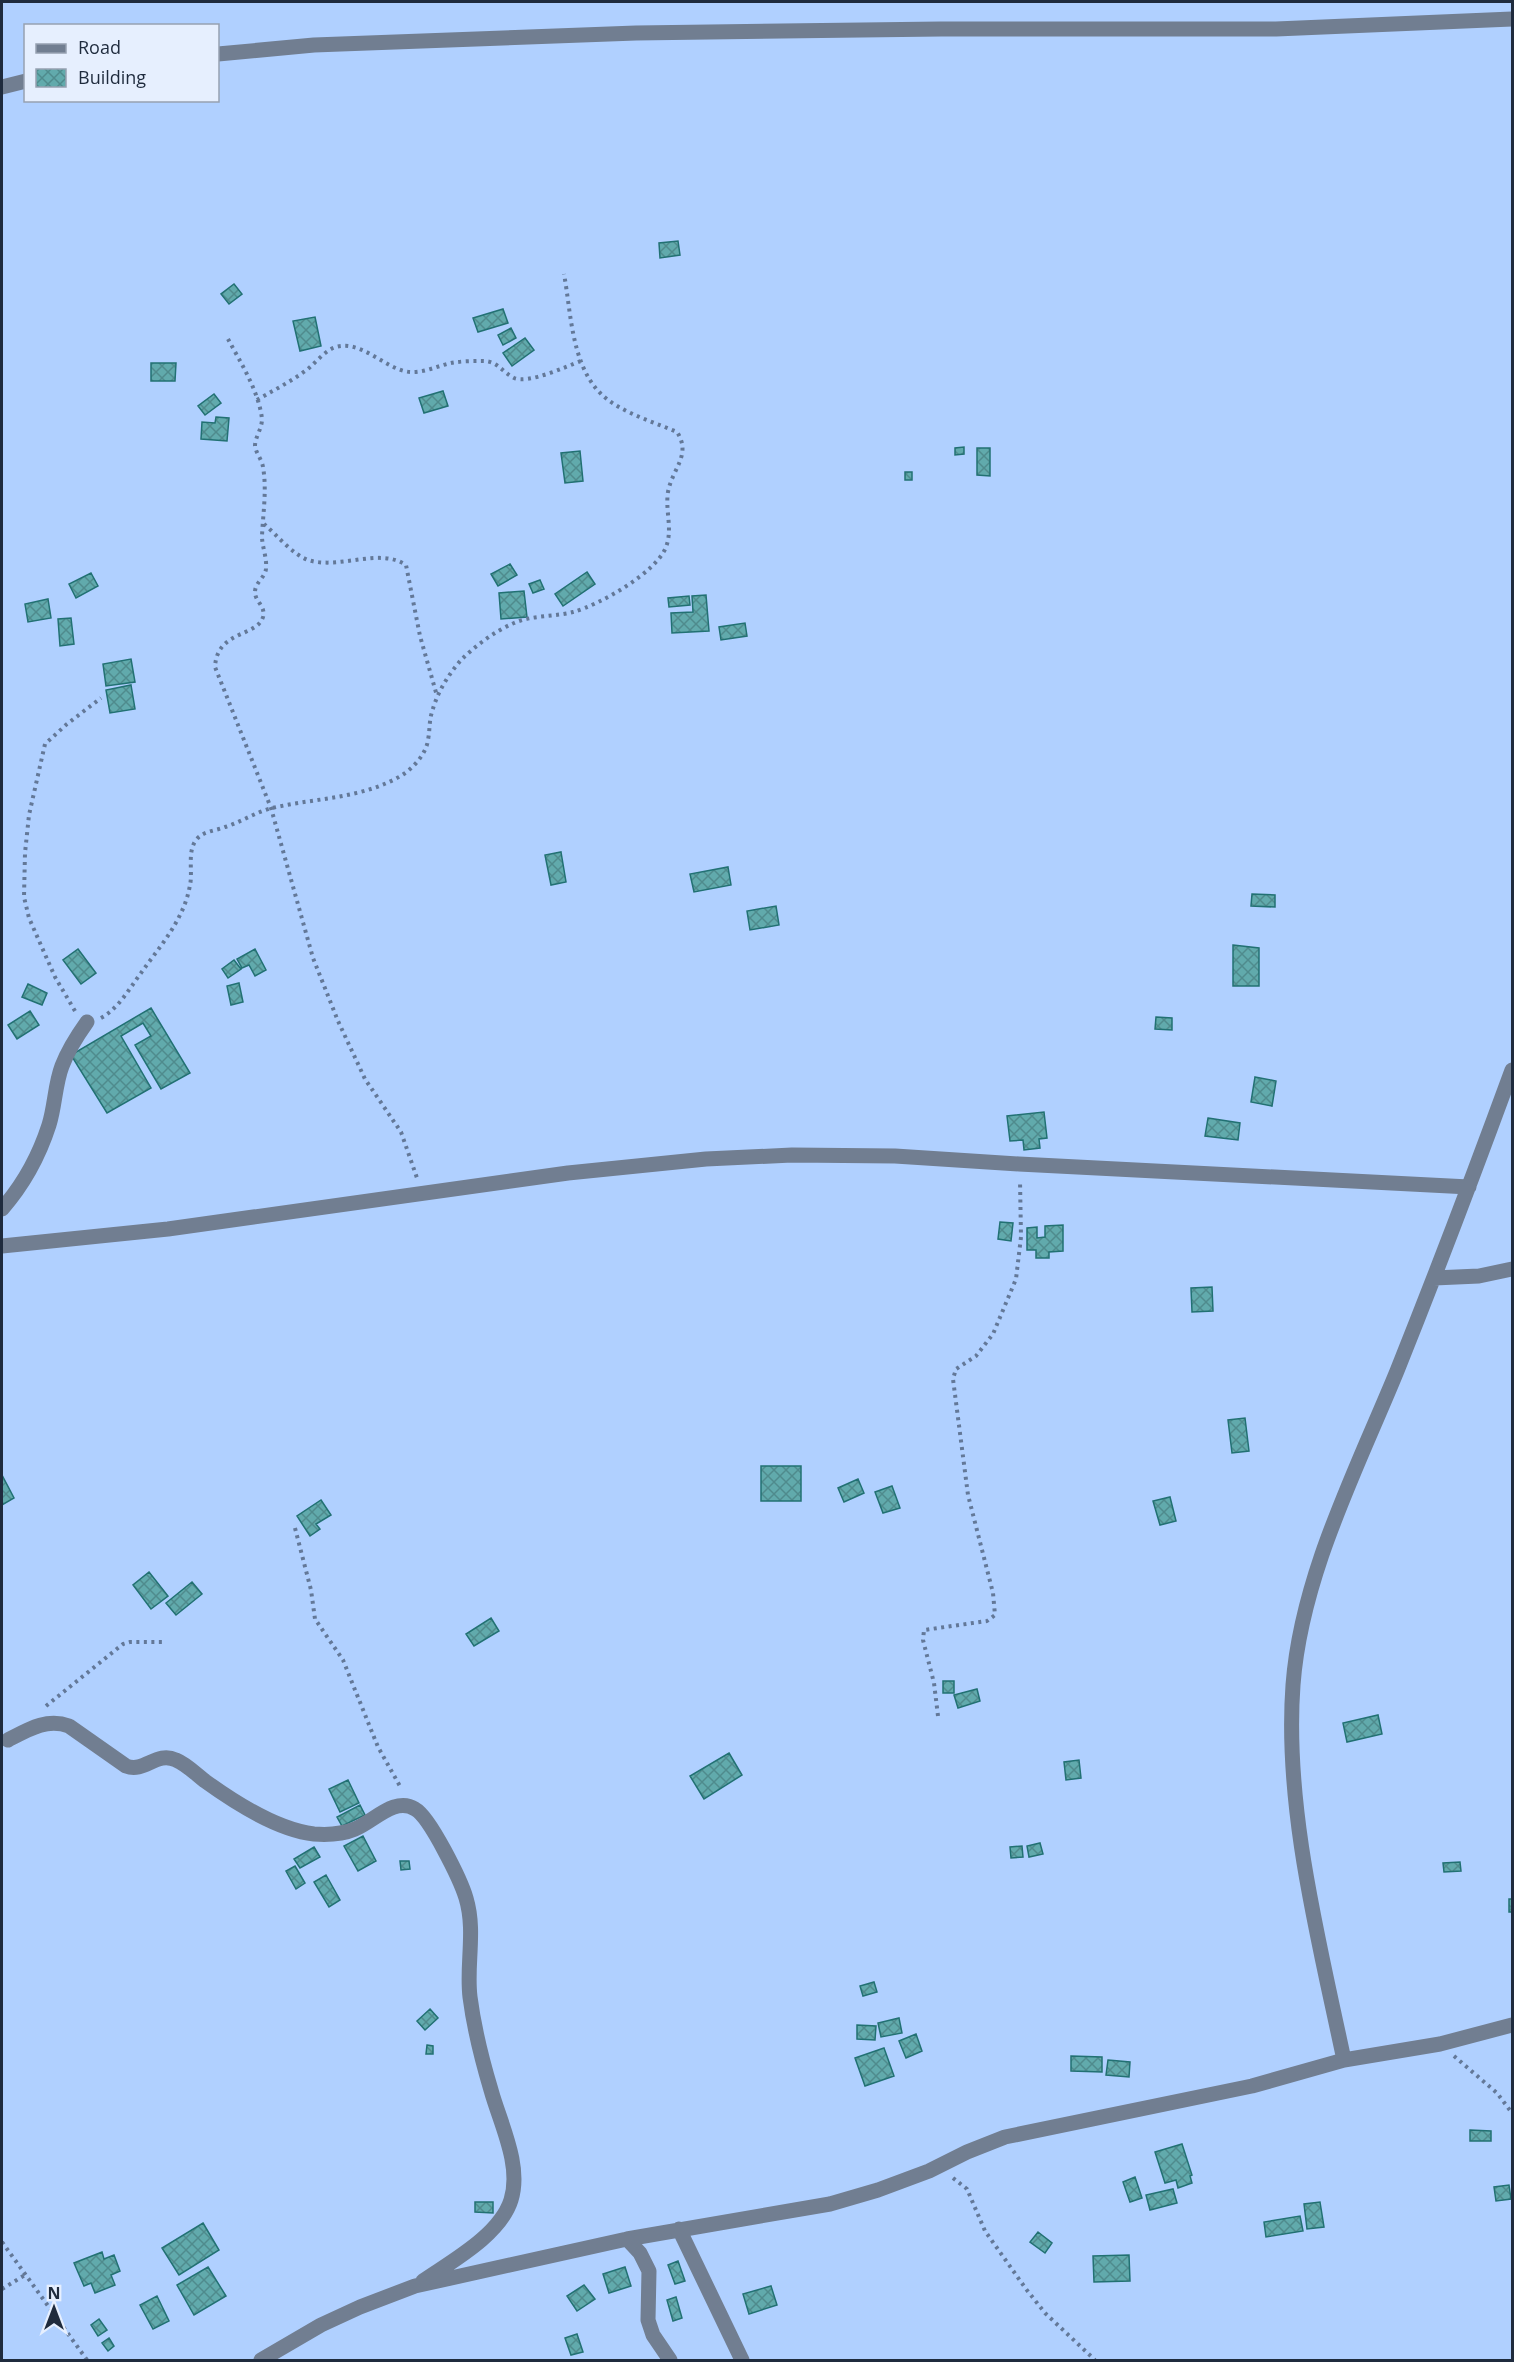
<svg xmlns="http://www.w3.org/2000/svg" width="1514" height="2362" font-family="'Open Sans',sans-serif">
<defs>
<pattern id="building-cross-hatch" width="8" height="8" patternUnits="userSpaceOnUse" patternTransform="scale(1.5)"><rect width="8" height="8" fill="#61aaac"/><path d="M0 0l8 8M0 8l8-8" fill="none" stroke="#4f8b8d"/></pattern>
</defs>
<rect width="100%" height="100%" fill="#b0d0ff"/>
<path fill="url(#building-cross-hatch)" stroke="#227173" stroke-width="1.5" d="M678,241L680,255L660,258L659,243Z
M234,284L242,294L229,304L221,294Z
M503,309L508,323L478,332L473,318Z
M315,317L321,346L300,351L293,321Z
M511,328L516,338L503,345L498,335Z
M525,338L534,350L512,366L503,353Z
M151,363H176L175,381H151Z
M443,391L448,406L424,413L419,398Z
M214,394L221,403L205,415L198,406Z
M216,417L229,418L227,441L201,439L202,422L215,423Z
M964,447V454L955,455V448Z
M977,448H990V476L977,475Z
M580,451L583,481L565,483L561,453Z
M905,472H912V480H905Z
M510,564L517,575L498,586L491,574Z
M587,572L595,584L563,606L555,594Z
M91,573L98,586L76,598L69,584Z
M540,580L544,589L533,593L529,584Z
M524,591L527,617L501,619L499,593Z
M706,595L709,631L672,633L671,613L693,612L692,596Z
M689,596L690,605L669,607L668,598Z
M48,599L51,618L28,622L25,604Z
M71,618L74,644L60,646L58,619Z
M745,623L747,636L721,640L719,627Z
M131,659L135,682L106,686L103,664Z
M131,685L135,709L110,713L106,690Z
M561,852L566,882L551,885L545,855Z
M728,867L731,885L694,892L690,874Z
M1252,894L1275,895V907L1251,906Z
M776,906L779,925L750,930L747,911Z
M1233,945L1259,948V986H1233Z
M78,949L96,973L81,984L63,960Z
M255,949L266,970L255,976L249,965L242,968L237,959Z
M234,960L241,969L228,978L222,969Z
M239,983L243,1002L231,1005L227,986Z
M28,984L47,993L42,1005L22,997Z
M151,1008L190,1073L161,1089L135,1045L151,1036L143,1023L121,1036L151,1088L107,1113L71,1055Z
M30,1011L39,1025L17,1039L8,1025Z
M1156,1017L1172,1018V1030L1155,1029Z
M1255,1077L1276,1081L1272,1106L1251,1102Z
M1044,1112L1047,1138L1039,1139L1040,1148L1024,1150L1023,1140L1010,1141L1007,1116Z
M1208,1118L1240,1123L1238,1140L1205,1136Z
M1000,1222L1013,1223L1011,1241L998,1239Z
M1063,1225V1251L1049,1252V1258H1036V1250H1027V1228L1037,1227V1238L1045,1237V1226Z
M1212,1287L1213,1311L1192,1312L1191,1288Z
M1245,1418L1249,1451L1232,1453L1228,1420Z
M761,1466H801V1501H761Z
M2,1475L14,1498L2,1505Z
M858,1479L864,1493L844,1502L838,1488Z
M892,1486L900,1508L883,1513L875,1492Z
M1170,1497L1176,1521L1160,1525L1153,1501Z
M321,1500L331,1515L316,1524L320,1529L310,1536L297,1516Z
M149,1572L168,1596L151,1609L133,1585Z
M192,1582L202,1594L176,1615L166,1603Z
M491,1618L499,1631L474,1646L466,1634Z
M943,1681H954V1693H943Z
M977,1689L980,1701L958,1708L954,1695Z
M1378,1715L1382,1734L1347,1742L1343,1723Z
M729,1753L742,1775L704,1799L690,1776Z
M1079,1760L1081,1778L1066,1780L1064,1762Z
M348,1780L359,1803L340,1812L329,1789Z
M360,1805L365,1815L342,1826L337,1817Z
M363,1836L376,1861L358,1871L344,1846Z
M1040,1843L1043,1854L1029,1857L1027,1846Z
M1022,1846L1023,1857L1011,1858L1010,1847Z
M314,1847L320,1857L300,1868L294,1859Z
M400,1861H409L410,1869L401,1870Z
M1460,1862L1461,1871L1444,1872L1443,1863Z
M295,1866L305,1883L296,1889L286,1871Z
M326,1875L340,1900L329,1907L314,1882Z
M1509,1899H1512V1912H1509Z
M874,1982L877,1992L863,1996L860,1986Z
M430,2009L438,2018L425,2030L417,2021Z
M899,2018L902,2033L881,2037L878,2023Z
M857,2025L876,2026L875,2040L857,2039Z
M916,2034L922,2051L906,2058L899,2041Z
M427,2045L433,2046V2054H426Z
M884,2048L894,2076L865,2086L855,2058Z
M1071,2056L1102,2057V2072L1071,2071Z
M1108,2060L1130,2062L1129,2077L1106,2075Z
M1470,2130L1491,2131V2141H1470Z
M1182,2144L1192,2175L1190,2176L1192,2183L1178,2188L1176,2180L1165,2183L1155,2152Z
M1135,2177L1142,2198L1130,2202L1123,2182Z
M1509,2185L1511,2199L1496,2201L1494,2187Z
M1173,2189L1177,2203L1150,2210L1146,2195Z
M475,2202H493V2213L475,2212Z
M1320,2202L1324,2227L1307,2229L1304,2204Z
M1300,2216L1303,2231L1266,2237L1264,2222Z
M203,2223L219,2250L179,2275L162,2248Z
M1038,2232L1052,2243L1045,2253L1030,2242Z
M102,2252L104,2259L114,2255L120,2271L111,2275L115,2285L95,2293L91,2283L84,2286L74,2263Z
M1129,2255L1130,2281L1094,2282L1093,2256Z
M678,2261L685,2281L675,2284L668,2265Z
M208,2267L226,2296L194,2315L177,2285Z
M625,2267L631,2286L609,2293L603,2274Z
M584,2285L595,2299L577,2311L567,2296Z
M771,2286L777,2305L749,2314L743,2294Z
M157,2296L169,2321L153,2329L140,2305Z
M676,2297L682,2318L673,2321L667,2300Z
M99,2319L107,2330L98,2336L91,2325Z
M577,2334L583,2352L571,2355L565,2338Z
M109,2338L114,2346L108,2351L102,2343Z"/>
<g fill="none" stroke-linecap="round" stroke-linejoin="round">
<path stroke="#637898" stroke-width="4" stroke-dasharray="3 4.5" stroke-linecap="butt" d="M228,339C241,363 259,392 262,419C262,429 255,437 255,446C256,453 262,460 263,467C267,490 263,513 262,536C262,547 267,557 266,568C266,577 255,582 255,592C255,602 266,606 263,617C257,637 217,630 215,667L271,808L313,958L338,1021L365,1079L401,1132L417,1178
M257,400C274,390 292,381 308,369C316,362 323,353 333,348C360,337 385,370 410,372C424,373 437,366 451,363C461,361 473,361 483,361C498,361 502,372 514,378C529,384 565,367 581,361
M264,524C277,535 292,554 308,560C340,570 379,547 406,565L420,636L437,696
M75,1011L55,977L29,918L24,897L25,853L29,815L45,744L67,724L101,698
M101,1018C119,1008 129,989 141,973C160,946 184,920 190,885C193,872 187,852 196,840C203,831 215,831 225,827C241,822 256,812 272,808C315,798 358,799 397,778C411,771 426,755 428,740C430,730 429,721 432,712C437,693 448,675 461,660C475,646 495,631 514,623C532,615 554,617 573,612C599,605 656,573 666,547C673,529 665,511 668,492C672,469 692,455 677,432C656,423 633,416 614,404C571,378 572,317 564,274
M295,1528L311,1590L315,1619L343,1660L378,1747L401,1788
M46,1706L123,1644L130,1642H163
M938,1716L934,1683L923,1640L924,1630L987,1621L995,1615L993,1593L968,1495L953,1379L956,1369L976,1356L993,1334L1016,1279L1021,1237L1020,1180
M1454,2056L1497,2093L1512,2113
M953,2178L967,2189L985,2231L1026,2289L1045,2313L1095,2360
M2,2242L87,2360
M2,2289L25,2275"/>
<path stroke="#717e91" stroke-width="15" d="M218,54L314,45L636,33L941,29H1276L1512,19
M2,87L26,81
M2,1209C23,1185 39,1156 49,1125C55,1106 55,1084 62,1066C68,1050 77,1036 87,1022
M2,1246L168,1229L568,1173L706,1159L792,1155L895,1156L1019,1164L1469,1187
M1434,1278L1479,1276L1512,1269
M8,1740C29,1729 47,1718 69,1726L126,1766C145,1773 156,1751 176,1760C186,1764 196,1774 205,1781C234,1802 278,1830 314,1834C327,1835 343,1834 355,1829C373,1822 395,1796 415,1809C430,1817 461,1881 466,1898C476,1931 466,1965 470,1997C474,2028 482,2060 491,2090C500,2123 522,2165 511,2200C500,2235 452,2261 423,2281
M1344,2060C1319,1941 1284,1807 1293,1685C1301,1577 1356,1471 1397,1371C1437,1271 1475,1171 1512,1070
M679,2229L742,2360
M627,2239L640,2253L649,2271L648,2320L653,2335L670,2360
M261,2360L321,2325L360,2307L415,2286L627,2239L830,2204L878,2190L929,2171L967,2152L1005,2137L1252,2086L1344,2060L1440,2044L1512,2025"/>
</g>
<rect width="1514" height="2362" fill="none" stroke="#1f2b3d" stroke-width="6"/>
<rect x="24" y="24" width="195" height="78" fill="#e6effe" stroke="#96a1b1" stroke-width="1.5"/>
<rect x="36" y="44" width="30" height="9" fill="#717e91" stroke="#96a1b1" stroke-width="1.5"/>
<text x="78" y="54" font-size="18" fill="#1f2b3d">Road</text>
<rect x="36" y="69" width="30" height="18" fill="url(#building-cross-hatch)" stroke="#96a1b1" stroke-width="1.5"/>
<text x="78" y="84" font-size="18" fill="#1f2b3d">Building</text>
<g transform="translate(54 2308)" stroke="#e6effe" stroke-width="4.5" paint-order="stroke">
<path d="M0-4.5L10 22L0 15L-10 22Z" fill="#1f2b3d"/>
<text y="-9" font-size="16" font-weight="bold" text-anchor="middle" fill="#1f2b3d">N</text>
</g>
</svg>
